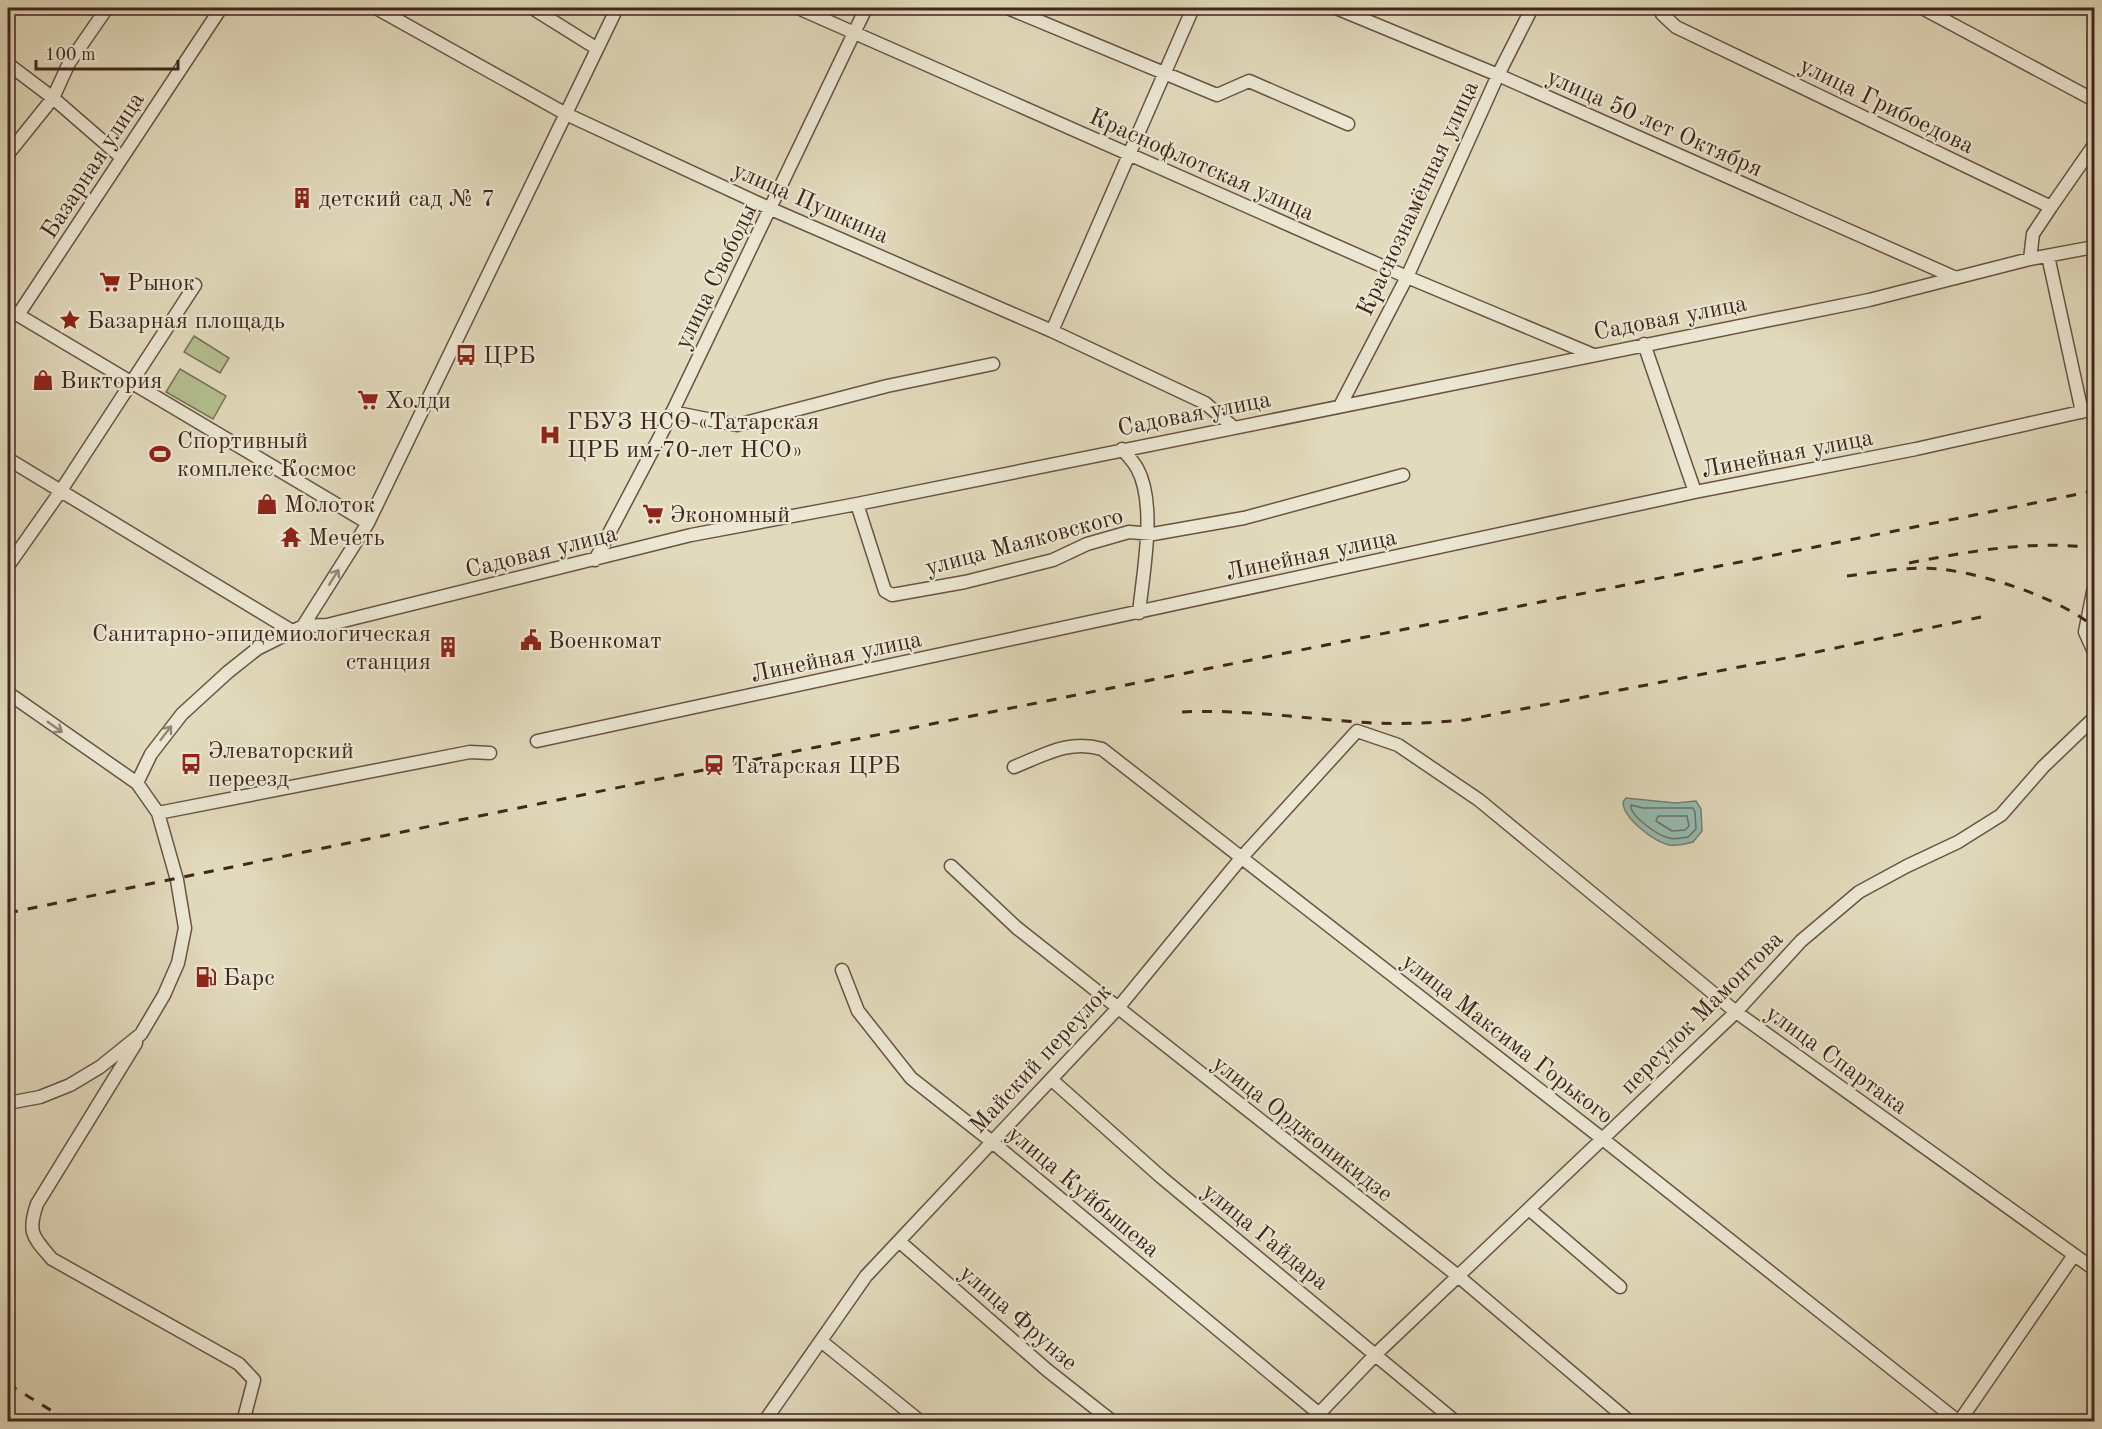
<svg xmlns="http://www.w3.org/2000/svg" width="2102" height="1429" font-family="'Old Standard TT',serif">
<rect width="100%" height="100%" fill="#e2dabc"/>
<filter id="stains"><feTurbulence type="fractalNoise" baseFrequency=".00333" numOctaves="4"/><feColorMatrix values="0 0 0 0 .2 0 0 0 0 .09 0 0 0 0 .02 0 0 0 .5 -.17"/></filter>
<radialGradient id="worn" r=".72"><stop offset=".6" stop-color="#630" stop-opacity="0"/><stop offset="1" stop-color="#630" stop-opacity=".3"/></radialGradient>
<path fill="#b4bf8f" stroke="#7a7256" stroke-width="1.5" d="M194,336L229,358L220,373L184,352Z
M180,369L226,396L213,419L166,392Z"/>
<path fill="#95bbb0" stroke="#737f75" stroke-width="1.5" d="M1626,798L1675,803L1696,801L1701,809L1702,831L1693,842C1685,844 1676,846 1669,845C1653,841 1623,818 1623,802Z"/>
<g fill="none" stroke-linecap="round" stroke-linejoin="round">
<path stroke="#6a7066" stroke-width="1.5" d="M1631,805L1643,808H1693L1695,812L1696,829L1688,837C1682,838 1675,840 1669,838C1658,836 1629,815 1631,805Z
M1658,816H1687L1689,826L1685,830L1672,831L1656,821Z"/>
<defs>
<path id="minor" d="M376,8L566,114L771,209L1052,331L1205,403L1232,426
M532,8L596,48
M798,8L1407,277L1591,354
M1336,8L1498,75L1956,278
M1664,8L1662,14L1676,27L2051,207L2033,234L2030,259
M1922,8L2094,100
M1010,9L1217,95L1249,81L1348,124
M8,64L53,98L121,157
M8,154L53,98L69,63L107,8
M2051,207L2094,145
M2048,256L2082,412
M8,309L368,523
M18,315L221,8
M1052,331L1193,8
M1644,344L1695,492
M1340,406L1407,277L1498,75L1532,8
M672,412L737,425L887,386L993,364
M1122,449C1127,455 1133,461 1137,468C1157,504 1143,572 1139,613
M8,459L292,631
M857,504L885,591L892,595L965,582L1053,560L1087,544L1129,532L1153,534L1244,518L1403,475
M595,560L667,423L866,8
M8,566L60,492L195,285
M2094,587L2085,632L2094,652
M303,626L327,625L691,535L857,504L1869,300L2030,259L2094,247
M8,693L137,783L158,813L177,880L185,928L178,963L164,995L141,1034L100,1067L70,1085L40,1097L8,1103
M537,741L1695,492L1916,449L2094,409
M1014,767C1044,755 1069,739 1102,749L1604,1140L1959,1422
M137,783L151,754L182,714L228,672L257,649L303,626L368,523L617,8
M158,813L470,752L490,753
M951,866L1017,928L1458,1276L1630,1422
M842,970L858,1011L911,1078L991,1141L1329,1422
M136,1043L37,1204C27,1233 33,1237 52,1259L239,1364L254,1380L243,1422
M1052,1080L1161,1177L1456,1422
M1529,1209L1620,1287
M900,1242L1047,1370L1113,1422
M821,1341L921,1422
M764,1422L866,1276L1118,1008L1242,857L1357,731L1398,745L1479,800L1736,1012L2094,1269
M1311,1422L1377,1353L1736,1012L1801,941L1859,892L1907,866L1958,842L2001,815L2043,767L2094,718
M1959,1422L2074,1255"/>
</defs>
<use href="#minor" stroke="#685344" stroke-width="15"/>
<use href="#minor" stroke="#ece7d3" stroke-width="12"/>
<path stroke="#40261c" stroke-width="3" stroke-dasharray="10 10" stroke-linecap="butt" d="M1909,563C1971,551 2031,540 2094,548
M1847,576C1878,572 1909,566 1940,569C1985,574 2060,598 2094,627
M1182,712C1241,709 1299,718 1358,722C1394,725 1429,723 1465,720L1812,653L1981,617
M8,913L752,760L2094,491
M8,1384L70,1422"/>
</g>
<defs><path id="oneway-shaft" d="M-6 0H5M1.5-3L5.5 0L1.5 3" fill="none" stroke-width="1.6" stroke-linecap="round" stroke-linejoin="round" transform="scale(1.5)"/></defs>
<g stroke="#968678">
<use href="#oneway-shaft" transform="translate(334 577) rotate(-58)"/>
<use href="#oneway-shaft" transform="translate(55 727) rotate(35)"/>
<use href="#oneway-shaft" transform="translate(166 733) rotate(-52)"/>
</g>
<defs>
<symbol id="building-bare" viewBox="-9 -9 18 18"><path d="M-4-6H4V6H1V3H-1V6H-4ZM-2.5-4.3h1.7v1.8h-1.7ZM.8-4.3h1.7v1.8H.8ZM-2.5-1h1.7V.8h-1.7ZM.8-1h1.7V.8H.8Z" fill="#8f2418" stroke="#ece7d3" stroke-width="2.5" paint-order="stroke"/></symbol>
<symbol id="supermarket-bare" viewBox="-9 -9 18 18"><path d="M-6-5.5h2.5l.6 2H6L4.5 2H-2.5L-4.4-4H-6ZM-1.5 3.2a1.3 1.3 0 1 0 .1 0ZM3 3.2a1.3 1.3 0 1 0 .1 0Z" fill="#8f2418" stroke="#ece7d3" stroke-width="2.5" paint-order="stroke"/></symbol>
<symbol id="sight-bare" viewBox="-9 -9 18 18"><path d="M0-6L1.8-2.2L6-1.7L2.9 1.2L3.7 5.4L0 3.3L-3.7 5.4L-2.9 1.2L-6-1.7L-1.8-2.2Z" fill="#8f2418" stroke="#ece7d3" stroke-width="2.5" paint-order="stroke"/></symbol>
<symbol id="bus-bare" viewBox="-9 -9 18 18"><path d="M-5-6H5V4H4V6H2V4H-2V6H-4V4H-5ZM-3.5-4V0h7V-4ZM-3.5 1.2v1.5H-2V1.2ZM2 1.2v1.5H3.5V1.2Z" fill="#8f2418" stroke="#ece7d3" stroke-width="2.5" paint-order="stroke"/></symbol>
<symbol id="shop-bare" viewBox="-9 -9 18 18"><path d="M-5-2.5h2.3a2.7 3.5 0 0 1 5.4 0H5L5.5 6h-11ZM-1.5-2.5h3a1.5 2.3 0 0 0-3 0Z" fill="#8f2418" stroke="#ece7d3" stroke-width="2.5" paint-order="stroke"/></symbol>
<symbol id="hospital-bare" viewBox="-9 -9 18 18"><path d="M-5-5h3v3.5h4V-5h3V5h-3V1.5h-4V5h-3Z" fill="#8f2418" stroke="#ece7d3" stroke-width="2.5" paint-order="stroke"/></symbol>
<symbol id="stadium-bare" viewBox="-9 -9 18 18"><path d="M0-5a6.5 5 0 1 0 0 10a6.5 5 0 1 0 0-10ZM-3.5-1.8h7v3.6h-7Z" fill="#8f2418" stroke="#ece7d3" stroke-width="2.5" paint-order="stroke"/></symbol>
<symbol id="temple-bare" viewBox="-9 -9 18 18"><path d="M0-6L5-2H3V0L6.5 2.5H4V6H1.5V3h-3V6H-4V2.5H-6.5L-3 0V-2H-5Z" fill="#8f2418" stroke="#ece7d3" stroke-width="2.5" paint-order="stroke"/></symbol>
<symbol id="civic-bare" viewBox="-9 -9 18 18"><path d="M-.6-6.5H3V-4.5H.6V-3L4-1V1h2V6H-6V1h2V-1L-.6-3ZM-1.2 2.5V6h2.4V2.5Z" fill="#8f2418" stroke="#ece7d3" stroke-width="2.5" paint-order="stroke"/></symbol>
<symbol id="station-bare" viewBox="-9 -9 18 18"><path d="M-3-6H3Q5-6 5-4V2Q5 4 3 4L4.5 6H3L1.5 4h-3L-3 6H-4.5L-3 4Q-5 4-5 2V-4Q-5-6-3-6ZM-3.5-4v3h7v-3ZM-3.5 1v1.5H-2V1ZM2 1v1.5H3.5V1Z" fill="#8f2418" stroke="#ece7d3" stroke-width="2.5" paint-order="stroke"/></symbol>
<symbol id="fuel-bare" viewBox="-9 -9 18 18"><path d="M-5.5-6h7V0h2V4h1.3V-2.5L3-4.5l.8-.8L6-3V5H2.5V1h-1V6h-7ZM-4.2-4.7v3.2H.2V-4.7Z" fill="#8f2418" stroke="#ece7d3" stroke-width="2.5" paint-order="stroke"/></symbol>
</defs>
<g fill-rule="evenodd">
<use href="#building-bare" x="287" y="183" width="30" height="30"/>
<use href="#supermarket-bare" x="95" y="267" width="30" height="30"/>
<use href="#sight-bare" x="55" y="305" width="30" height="30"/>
<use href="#bus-bare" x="451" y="340" width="30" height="30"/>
<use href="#shop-bare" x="28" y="365" width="30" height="30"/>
<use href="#supermarket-bare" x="353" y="385" width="30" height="30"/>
<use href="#hospital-bare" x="535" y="420" width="30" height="30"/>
<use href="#stadium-bare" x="145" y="439" width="30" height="30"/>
<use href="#shop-bare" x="252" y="489" width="30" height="30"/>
<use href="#supermarket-bare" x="638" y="499" width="30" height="30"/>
<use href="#temple-bare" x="276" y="522" width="30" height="30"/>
<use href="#civic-bare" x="516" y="625" width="30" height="30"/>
<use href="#building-bare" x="433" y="632" width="30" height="30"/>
<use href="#bus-bare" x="176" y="749" width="30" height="30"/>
<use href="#station-bare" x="699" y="750" width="30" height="30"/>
<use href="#fuel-bare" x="191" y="962" width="30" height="30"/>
</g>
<g text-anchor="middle" stroke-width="4.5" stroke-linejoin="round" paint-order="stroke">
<g font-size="24" fill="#40261c" stroke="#ece7d3">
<text transform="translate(1887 105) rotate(26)" y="8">улица Грибоедова</text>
<text transform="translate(1655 122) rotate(24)" y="8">улица 50 лет Октября</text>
<text transform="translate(1202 164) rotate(24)" y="8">Краснофлотская улица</text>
<text transform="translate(92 165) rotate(-57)" y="8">Базарная улица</text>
<text transform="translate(1417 198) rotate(-65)" y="8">Краснознамённая улица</text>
<text transform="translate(811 202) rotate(24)" y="8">улица Пушкина</text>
<text transform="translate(715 276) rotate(-64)" y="8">улица Свободы</text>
<text transform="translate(1670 317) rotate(-11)" y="8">Садовая улица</text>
<text transform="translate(1194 413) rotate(-11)" y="8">Садовая улица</text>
<text transform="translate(1787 453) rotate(-11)" y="8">Линейная улица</text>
<text transform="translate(1024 541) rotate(-15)" y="8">улица Маяковского</text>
<text transform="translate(541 551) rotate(-14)" y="8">Садовая улица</text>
<text transform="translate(1311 554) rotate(-12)" y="8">Линейная улица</text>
<text transform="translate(836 656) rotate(-12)" y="8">Линейная улица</text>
<text transform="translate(1701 1012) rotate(-45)" y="8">переулок Мамонтова</text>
<text transform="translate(1508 1038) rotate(38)" y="8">улица Максима Горького</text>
<text transform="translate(1040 1058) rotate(-47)" y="8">Майский переулок</text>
<text transform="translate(1837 1059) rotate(36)" y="8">улица Спартака</text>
<text transform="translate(1303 1128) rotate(38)" y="8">улица Орджоникидзе</text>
<text transform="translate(1084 1191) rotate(40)" y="8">улица Куйбышева</text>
<text transform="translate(1266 1236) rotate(39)" y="8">улица Гайдара</text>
<text transform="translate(1019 1317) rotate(41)" y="8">улица Фрунзе</text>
</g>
<g font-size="24" fill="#40261c" stroke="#ece7d3" text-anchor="start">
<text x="319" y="206">детский сад № 7</text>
<text x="127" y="290">Рынок</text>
<text x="87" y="328">Базарная площадь</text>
<text x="483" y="363">ЦРБ</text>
<text x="60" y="388">Виктория</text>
<text x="385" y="408">Холди</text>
<text x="567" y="429">ГБУЗ НСО «Татарская<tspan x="567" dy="28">ЦРБ им-70-лет НСО»</tspan></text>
<text x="177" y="448">Спортивный<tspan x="177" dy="28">комплекс Космос</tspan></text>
<text x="284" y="512">Молоток</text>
<text x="670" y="522">Экономный</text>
<text x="308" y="545">Мечеть</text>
<text x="431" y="641" text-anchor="end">Санитарно-эпидемиологическая<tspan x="431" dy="28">станция</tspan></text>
<text x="548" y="648">Военкомат</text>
<text x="208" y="758">Элеваторский<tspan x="208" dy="28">переезд</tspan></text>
<text x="731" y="773">Татарская ЦРБ</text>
<text x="223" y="985">Барс</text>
</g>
</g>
<rect width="2102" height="1429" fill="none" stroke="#e2dabc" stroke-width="30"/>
<rect x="9" y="9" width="2084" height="1411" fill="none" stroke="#40261c" stroke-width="3"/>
<rect x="15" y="15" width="2072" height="1399" fill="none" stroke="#40261c" stroke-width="1.5"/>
<path d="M36 60v9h142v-9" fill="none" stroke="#40261c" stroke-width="3"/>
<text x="45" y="60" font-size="18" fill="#40261c" stroke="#ece7d3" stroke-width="4.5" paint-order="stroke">100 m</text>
<rect width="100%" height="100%" filter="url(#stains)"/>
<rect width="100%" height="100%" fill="url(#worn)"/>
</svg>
